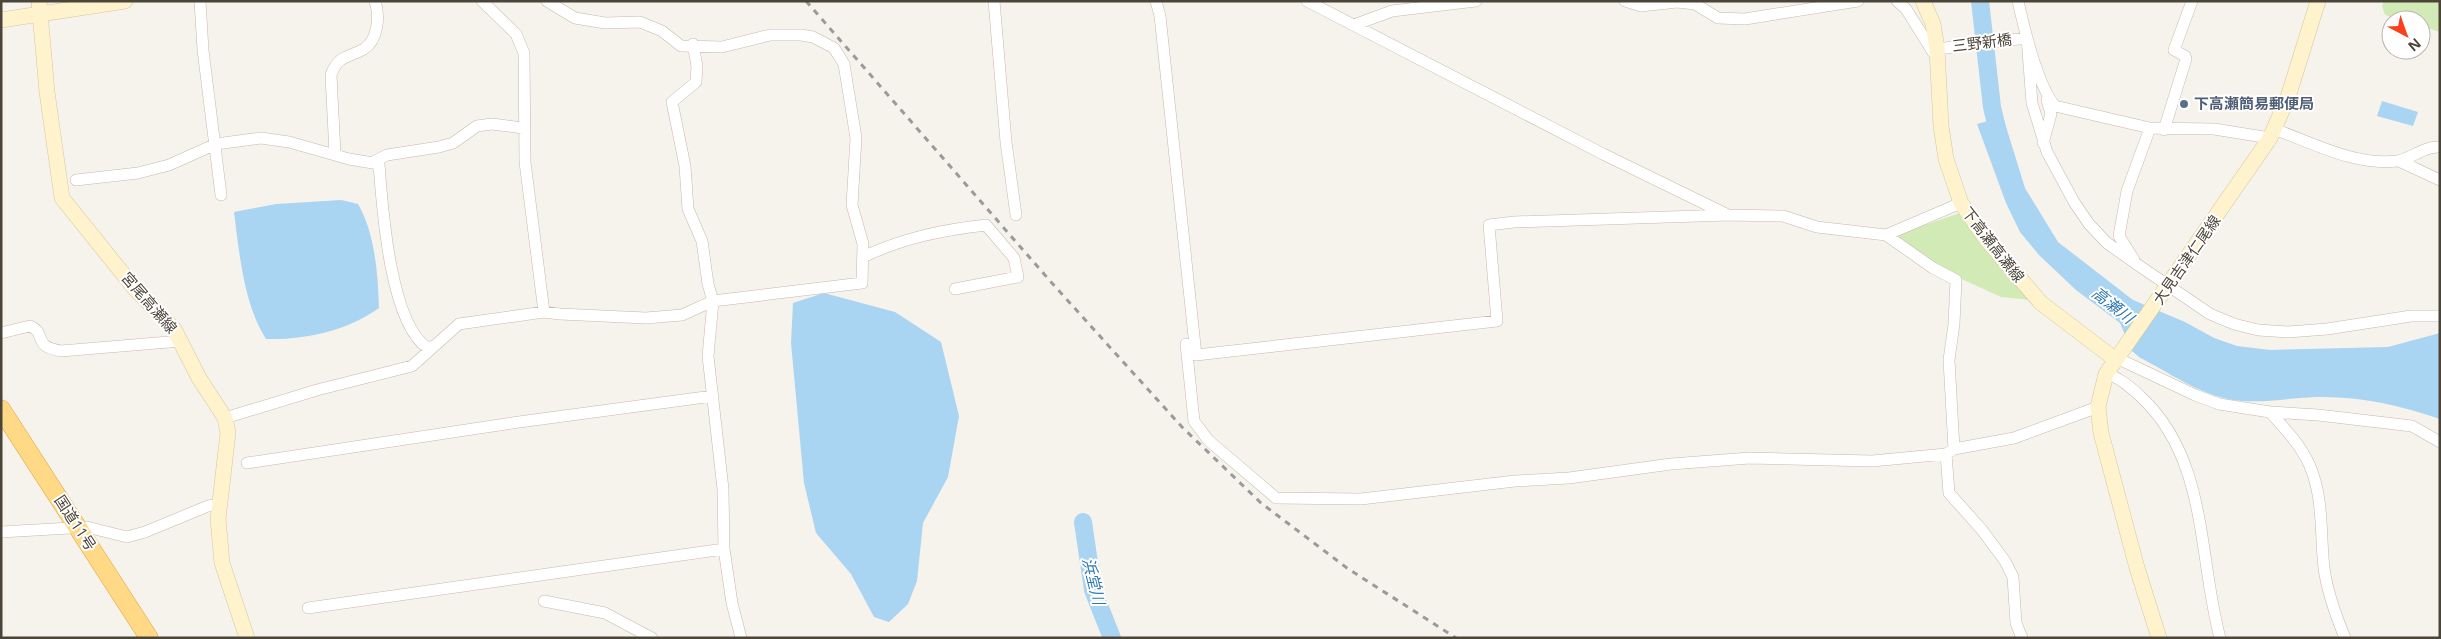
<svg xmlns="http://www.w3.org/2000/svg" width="2441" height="639" font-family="'Open Sans','Noto Sans JP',sans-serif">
<rect width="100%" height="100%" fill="#f6f3ec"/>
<path fill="#d2eab5" d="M2384,1H2440V32L2421,26V20H2401L2385,15L2382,6Z
M1963,212L2030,300L2001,297L1955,276L1895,235Z"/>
<path fill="#a9d4f2" d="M2382,101L2418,112L2413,126L2377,116Z
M2003,117L2025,188L2058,242L2133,300L2185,322L2214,338L2237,346L2270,350L2388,347L2440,333V419C2399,405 2360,396 2316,397C2288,398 2261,404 2233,400C2200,395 2168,372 2139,357L2132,351L2120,323L2076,290L2039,255L2020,232L2006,203L1977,124Z
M341,200L358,204C375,233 378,275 379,308C347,331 305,340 266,339C244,305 239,252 234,212L276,204Z
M824,293L895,312L941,342L959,416L948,477L923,523L917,581L908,604L889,622L874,617L851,574L816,533L804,483L791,343L793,303Z"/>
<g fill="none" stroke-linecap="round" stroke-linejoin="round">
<path stroke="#a9d4f2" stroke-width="18" d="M1980,1L1992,107L2000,141
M1083,522L1093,590L1112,638"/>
<defs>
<path id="minor" d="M200,1L203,50L221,195
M482,1L516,34L524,53L525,162L544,312
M994,1L1006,142L1016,215
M1156,1L1160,16L1196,355L1497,321L1489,225L1514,222L1728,215L1783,216L1817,227L1886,235L1961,203
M1307,1L1603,154L1726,214
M1625,1L1641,6L1677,2L1695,4L1718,18L1745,19L1858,1
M1897,1L1906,9L1933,52L1937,49L2027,38
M2018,1C2024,28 2038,86 2055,106L2150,128L2214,129L2270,138
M1354,25L1392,11L1476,1
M2027,38L2032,103L2047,152L2074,202L2089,224L2107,243L2138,265L2210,314L2234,324L2258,330L2288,332L2327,329L2411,316H2440
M693,44L697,66L696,82L672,102L685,166L688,209L702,241L708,284L713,301L708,356L723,489L724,549L732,603L741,638
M2274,129C2313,143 2355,166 2397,161C2412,159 2423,146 2440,147
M2164,130L2186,59L2185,56L2174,50L2192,1
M2043,143L2051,114L2047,100
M335,154L331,75C338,55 348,58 364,49C378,40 380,16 375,1
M2399,161L2440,180
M373,162L387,155L439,147L453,143L477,126L492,124L523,128
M76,180L138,173L169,165L216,144L261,138L289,142L349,159L379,164C382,205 390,325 428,348L433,346
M1886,235L1933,268L1956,280L1954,324L1949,360L1954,449
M863,257C903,238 942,230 986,225L1014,258L1018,277L955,289
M2134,260L2119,236L2127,191L2150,128
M1,333L30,326C48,334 31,346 61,351L181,341
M1186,344L1194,421L1208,440L1276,498L1361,499L1515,481L1569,478L1671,464L1750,458L1872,461L1946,454L1954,449L2014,438L2098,407
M2116,360L2123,361L2195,395L2219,404L2270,412L2318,415L2412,426L2440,442
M2106,374C2119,377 2130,387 2140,396C2208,458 2198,556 2220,638
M2270,412C2285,429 2300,444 2309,464C2324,497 2320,533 2324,568C2327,592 2336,616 2345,638
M225,418L317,390L412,366L459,324L544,312L560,314L646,318L682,315L713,301L862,283L863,244L852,205L856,138L844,64L834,48L813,37L801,35H770L722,47L681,46L662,31L640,22L605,23L575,18L547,1
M1946,454L1949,493L1982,530L2005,561L2013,577L2016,623L2022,638
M247,463L519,422L713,396
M1,532L87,527L127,537L145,532L208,506L221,504
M544,601L605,613L652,638
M308,608L724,549"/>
<path id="secondary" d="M39,1L47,92L62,198L136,290L174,329L199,378L225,418L228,433L218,519L222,563L247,638
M1923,1L1933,24L1937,49L1941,126L1946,159L1961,203L1986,239L2041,303L2116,360
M1,20L125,1
M2159,638L2137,568L2101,433L2098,407L2106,374L2270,138L2288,97L2318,1"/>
<path id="trunk" d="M1,409L149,638"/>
</defs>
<use href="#minor" stroke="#c2bbae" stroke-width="12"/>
<use href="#secondary" stroke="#d6c79b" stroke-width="16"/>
<use href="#trunk" stroke="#e0a43c" stroke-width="19"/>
<use href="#minor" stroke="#fff" stroke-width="11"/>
<use href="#secondary" stroke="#fff3cd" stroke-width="15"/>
<use href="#trunk" stroke="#ffd985" stroke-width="18"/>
<path stroke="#9a9a9a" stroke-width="3" stroke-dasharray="6 6" stroke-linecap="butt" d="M806,1L1051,282L1182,427L1261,503L1347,568L1456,638"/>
</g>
<circle fill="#5c6f8a" stroke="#fff" stroke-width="2" cx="2184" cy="104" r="5"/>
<g text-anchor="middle" stroke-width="4" stroke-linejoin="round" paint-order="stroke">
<g font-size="15" fill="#4b4439" stroke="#fff">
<text transform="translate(1982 43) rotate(-7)" y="5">三野新橋</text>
<text transform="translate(1993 245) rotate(52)" y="5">下高瀬高瀬線</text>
<text transform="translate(2187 260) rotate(-55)" y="5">大見吉津仁尾線</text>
<text transform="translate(149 303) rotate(49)" y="5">宮尾高瀬線</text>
<text transform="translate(75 523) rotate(57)" y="5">国道11号</text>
</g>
<g font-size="15" font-weight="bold" fill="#4e5e75" stroke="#fff" text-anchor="start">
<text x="2194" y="109">下高瀬簡易郵便局</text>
</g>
<g font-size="16" font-style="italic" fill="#2e7ab2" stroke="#fff">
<text transform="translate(2113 305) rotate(38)" y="6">高瀬川</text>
<text transform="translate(1094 581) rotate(76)" y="6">浜堂川</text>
</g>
</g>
<rect width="2441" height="639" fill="none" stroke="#4b4439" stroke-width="5"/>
<g transform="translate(2406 35) rotate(139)"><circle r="24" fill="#ffffff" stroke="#b7b4b0"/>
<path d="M0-4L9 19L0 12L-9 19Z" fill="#fc3f1d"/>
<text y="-8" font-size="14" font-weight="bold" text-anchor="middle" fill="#4b4439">N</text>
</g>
</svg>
